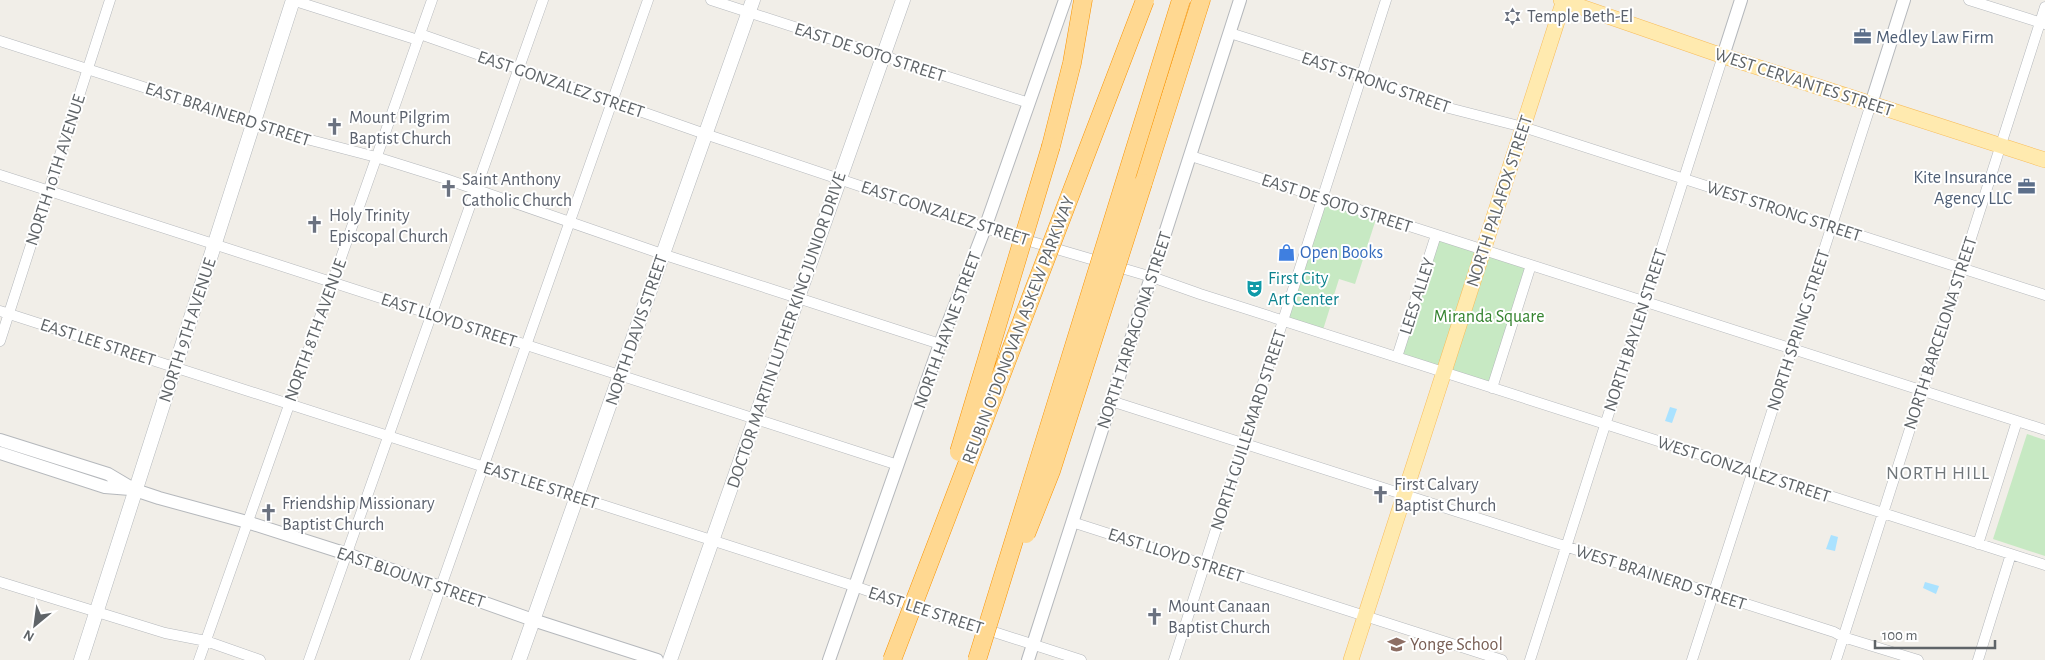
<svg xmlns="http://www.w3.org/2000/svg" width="2045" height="660" font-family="'Alegreya Sans',sans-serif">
<rect width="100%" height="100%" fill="#f1eee8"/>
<path fill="#c7e9c3" d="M1322,198L1377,216L1355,284L1339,279L1322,333L1283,320Z
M1436,235L1531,265L1492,388L1397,357Z
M2027,434L2045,440V556L1993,539Z"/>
<path fill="#aae2ff" d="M1670,407L1677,409L1672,423L1665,421Z
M1831,535L1838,537L1835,551L1826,549Z
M1925,582L1939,586L1936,594L1923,588Z"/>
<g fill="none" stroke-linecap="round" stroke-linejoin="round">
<defs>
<path id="minor" d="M292,0L418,40
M711,0L1029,103
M1969,0L2045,24
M1230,33L1362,75L1437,105L1523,127L2045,295
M420,34L705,134L985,228L1152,277L1200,294L2045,565
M0,41L299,137L376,157L443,178L662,254L940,344
M1191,156L2045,430
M0,175L898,465
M0,311L854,586L972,627L994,632L1081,660
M0,341L110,0
M1397,357L1436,235
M1492,388L1531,265
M1111,401L1834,632L1843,637L1918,660
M1072,522L1502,660
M1978,544L2017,421
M0,582L165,633L206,641L260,660
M199,660L432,0
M309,660L543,0
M415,660L648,0
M1174,660L1386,0
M1530,660L1723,56
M1692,660L1871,104
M1836,660L2045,7
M1978,660L2011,554"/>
<path id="tertiary" d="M1723,56L1741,0
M1871,104L1904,0
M0,440L108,474L135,490L159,498L247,522L347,554L533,620L657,660
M0,453L105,487L130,489
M829,660L940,344L985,228L1065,0
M1028,660L1240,0"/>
<path id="secondary" d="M81,660L293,0
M519,660L753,0
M670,660L903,0"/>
<path id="primary" d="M1561,0L1723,56L2045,160
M1351,660L1564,0"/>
<path id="motorway" d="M1051,146L1072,63L1083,0
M1143,183L1201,0"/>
</defs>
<use href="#minor" stroke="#b5b8bc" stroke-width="11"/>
<use href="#tertiary" stroke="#b5b8bc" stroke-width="14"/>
<use href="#secondary" stroke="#b4b8bc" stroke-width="15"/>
<use href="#primary" stroke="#f8bc5a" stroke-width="16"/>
<use href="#motorway" stroke="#f99300" stroke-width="19"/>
<use href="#minor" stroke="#fff" stroke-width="10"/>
<use href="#tertiary" stroke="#fff" stroke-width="12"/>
<use href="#secondary" stroke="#fff" stroke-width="14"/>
<use href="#primary" stroke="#ffeaaf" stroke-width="15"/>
<use href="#motorway" stroke="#ffd891" stroke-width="18"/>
<defs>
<path id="motorway-bridge" d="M959,452L1051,146
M1026,534L1051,471L1143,183
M892,660L1145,0
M977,660L1181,0"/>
</defs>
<use href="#motorway-bridge" stroke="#f99300" stroke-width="19" stroke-linecap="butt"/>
<use href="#motorway-bridge" stroke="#ffd891" stroke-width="18"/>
</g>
<defs>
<symbol id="synagogue-bare" viewBox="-9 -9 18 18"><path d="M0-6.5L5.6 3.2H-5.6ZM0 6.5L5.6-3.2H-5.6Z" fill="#6b7280" stroke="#fff" stroke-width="2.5" paint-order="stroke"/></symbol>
<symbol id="office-bare" viewBox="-9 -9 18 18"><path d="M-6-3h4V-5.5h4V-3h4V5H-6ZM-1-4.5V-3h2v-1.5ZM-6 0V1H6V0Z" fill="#5c6f8a" stroke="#fff" stroke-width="2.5" paint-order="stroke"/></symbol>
<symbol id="church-bare" viewBox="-9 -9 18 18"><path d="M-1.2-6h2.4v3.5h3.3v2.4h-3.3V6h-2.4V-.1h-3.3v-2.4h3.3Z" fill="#6b7280" stroke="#fff" stroke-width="2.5" paint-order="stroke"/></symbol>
<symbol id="shop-bare" viewBox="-9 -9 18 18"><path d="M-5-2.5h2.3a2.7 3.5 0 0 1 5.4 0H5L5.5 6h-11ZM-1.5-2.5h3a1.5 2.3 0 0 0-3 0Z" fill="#3f7fe0" stroke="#fff" stroke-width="2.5" paint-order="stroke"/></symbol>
<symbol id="theatre-bare" viewBox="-9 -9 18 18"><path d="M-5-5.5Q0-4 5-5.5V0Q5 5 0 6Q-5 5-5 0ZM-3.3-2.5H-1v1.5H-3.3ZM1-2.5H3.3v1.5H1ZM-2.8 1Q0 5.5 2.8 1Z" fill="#0f9aa8" stroke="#fff" stroke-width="2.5" paint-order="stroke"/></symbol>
<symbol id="school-bare" viewBox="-9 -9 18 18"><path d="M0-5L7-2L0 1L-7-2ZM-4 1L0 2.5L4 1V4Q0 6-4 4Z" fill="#8d6e63" stroke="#fff" stroke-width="2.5" paint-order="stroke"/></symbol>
</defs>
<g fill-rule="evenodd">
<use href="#synagogue-bare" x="1500" y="4" width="25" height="25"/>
<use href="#office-bare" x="1850" y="24" width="25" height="25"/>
<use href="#church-bare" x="322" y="114" width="25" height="25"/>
<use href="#office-bare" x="2014" y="174" width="25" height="25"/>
<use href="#church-bare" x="436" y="176" width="25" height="25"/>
<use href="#church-bare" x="302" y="212" width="25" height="25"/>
<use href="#shop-bare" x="1274" y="240" width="25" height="25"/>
<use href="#theatre-bare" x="1242" y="276" width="25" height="25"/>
<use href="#church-bare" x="1368" y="482" width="25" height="25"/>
<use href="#church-bare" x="256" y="500" width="25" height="25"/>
<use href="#church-bare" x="1142" y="604" width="25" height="25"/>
<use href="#school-bare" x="1384" y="632" width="25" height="25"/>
</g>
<g text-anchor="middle" stroke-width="4" stroke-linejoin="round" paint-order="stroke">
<g font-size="18" fill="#5b616d" stroke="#fff" text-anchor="start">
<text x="1527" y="22">Temple Beth-El</text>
<text x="349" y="123">Mount Pilgrim<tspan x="349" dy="21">Baptist Church</tspan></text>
<text x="462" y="185">Saint Anthony<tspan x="462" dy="21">Catholic Church</tspan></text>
<text x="329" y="221">Holy Trinity<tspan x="329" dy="21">Episcopal Church</tspan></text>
<text x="1394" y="490">First Calvary<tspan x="1394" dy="21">Baptist Church</tspan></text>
<text x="282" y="509">Friendship Missionary<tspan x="282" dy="21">Baptist Church</tspan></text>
<text x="1168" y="612">Mount Canaan<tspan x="1168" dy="21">Baptist Church</tspan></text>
</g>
<g font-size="18" fill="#4e5e75" stroke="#fff" text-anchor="start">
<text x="1876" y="43">Medley Law Firm</text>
<text x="2012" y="183" text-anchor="end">Kite Insurance<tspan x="2012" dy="21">Agency LLC</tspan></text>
</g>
<g font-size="18" fill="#5f6468" stroke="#fff">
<text transform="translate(870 52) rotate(18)" y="6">EAST DE SOTO STREET</text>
<text transform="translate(1376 82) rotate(19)" y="6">EAST STRONG STREET</text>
<text transform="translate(1804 82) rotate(18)" y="6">WEST CERVANTES STREET</text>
<text transform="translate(561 84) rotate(19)" y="6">EAST GONZALEZ STREET</text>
<text transform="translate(228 114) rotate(18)" y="6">EAST BRAINERD STREET</text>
<text transform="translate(55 170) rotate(-72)" y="6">NORTH 10TH AVENUE</text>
<text transform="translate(1499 201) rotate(-72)" y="6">NORTH PALAFOX STREET</text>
<text transform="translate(1337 203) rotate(18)" y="6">EAST DE SOTO STREET</text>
<text transform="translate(1784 211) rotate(18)" y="6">WEST STRONG STREET</text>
<text transform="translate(945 213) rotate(18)" y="6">EAST GONZALEZ STREET</text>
<text transform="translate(1417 296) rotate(-72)" y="6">LEES ALLEY</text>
<text transform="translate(449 320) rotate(18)" y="6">EAST LLOYD STREET</text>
<text transform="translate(187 330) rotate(-72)" y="6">NORTH 9TH AVENUE</text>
<text transform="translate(315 330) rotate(-70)" y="6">NORTH 8TH AVENUE</text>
<text transform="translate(636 330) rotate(-71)" y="6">NORTH DAVIS STREET</text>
<text transform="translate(786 330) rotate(-71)" y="6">DOCTOR MARTIN LUTHER KING JUNIOR DRIVE</text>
<text transform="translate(947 330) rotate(-70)" y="6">NORTH HAYNE STREET</text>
<text transform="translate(1018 330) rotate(-69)" y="6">REUBIN O'DONOVAN ASKEW PARKWAY</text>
<text transform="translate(1134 330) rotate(-72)" y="6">NORTH TARRAGONA STREET</text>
<text transform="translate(1635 330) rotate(-72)" y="6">NORTH BAYLEN STREET</text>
<text transform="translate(1798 330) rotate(-72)" y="6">NORTH SPRING STREET</text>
<text transform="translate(1940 333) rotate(-72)" y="6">NORTH BARCELONA STREET</text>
<text transform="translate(98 342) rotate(18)" y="6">EAST LEE STREET</text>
<text transform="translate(1248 430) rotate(-72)" y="6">NORTH GUILLEMARD STREET</text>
<text transform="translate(1744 469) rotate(18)" y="6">WEST GONZALEZ STREET</text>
<text transform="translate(541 485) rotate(18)" y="6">EAST LEE STREET</text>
<text transform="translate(1176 555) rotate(18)" y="6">EAST LLOYD STREET</text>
<text transform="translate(411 577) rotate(19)" y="6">EAST BLOUNT STREET</text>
<text transform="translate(1661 577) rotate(18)" y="6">WEST BRAINERD STREET</text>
<text transform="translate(926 610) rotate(18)" y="6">EAST LEE STREET</text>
</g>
<g font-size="18" fill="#366cbe" stroke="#fff" text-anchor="start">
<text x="1300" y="258">Open Books</text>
</g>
<g font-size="18" fill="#0d838f" stroke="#fff" text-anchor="start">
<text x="1268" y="284">First City<tspan x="1268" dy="21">Art Center</tspan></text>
</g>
<g font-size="18" fill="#358430" stroke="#fff">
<text x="1489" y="322">Miranda Square</text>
</g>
<g font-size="18" fill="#785e54" stroke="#fff" text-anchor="start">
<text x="1410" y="650">Yonge School</text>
</g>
<g font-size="19" letter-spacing="1" fill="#70767a" stroke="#fff">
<text x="1938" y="479">NORTH HILL</text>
</g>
</g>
<g transform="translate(35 625) rotate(209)" stroke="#ffffff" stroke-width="4" paint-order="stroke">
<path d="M0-4L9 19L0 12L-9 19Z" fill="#5f6468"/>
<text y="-8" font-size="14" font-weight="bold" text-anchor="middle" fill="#5f6468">N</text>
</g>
<path d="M1875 640v8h120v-8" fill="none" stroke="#5f6468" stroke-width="2.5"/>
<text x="1882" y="640" font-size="15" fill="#5f6468" stroke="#ffffff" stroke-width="4" paint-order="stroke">100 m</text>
</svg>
